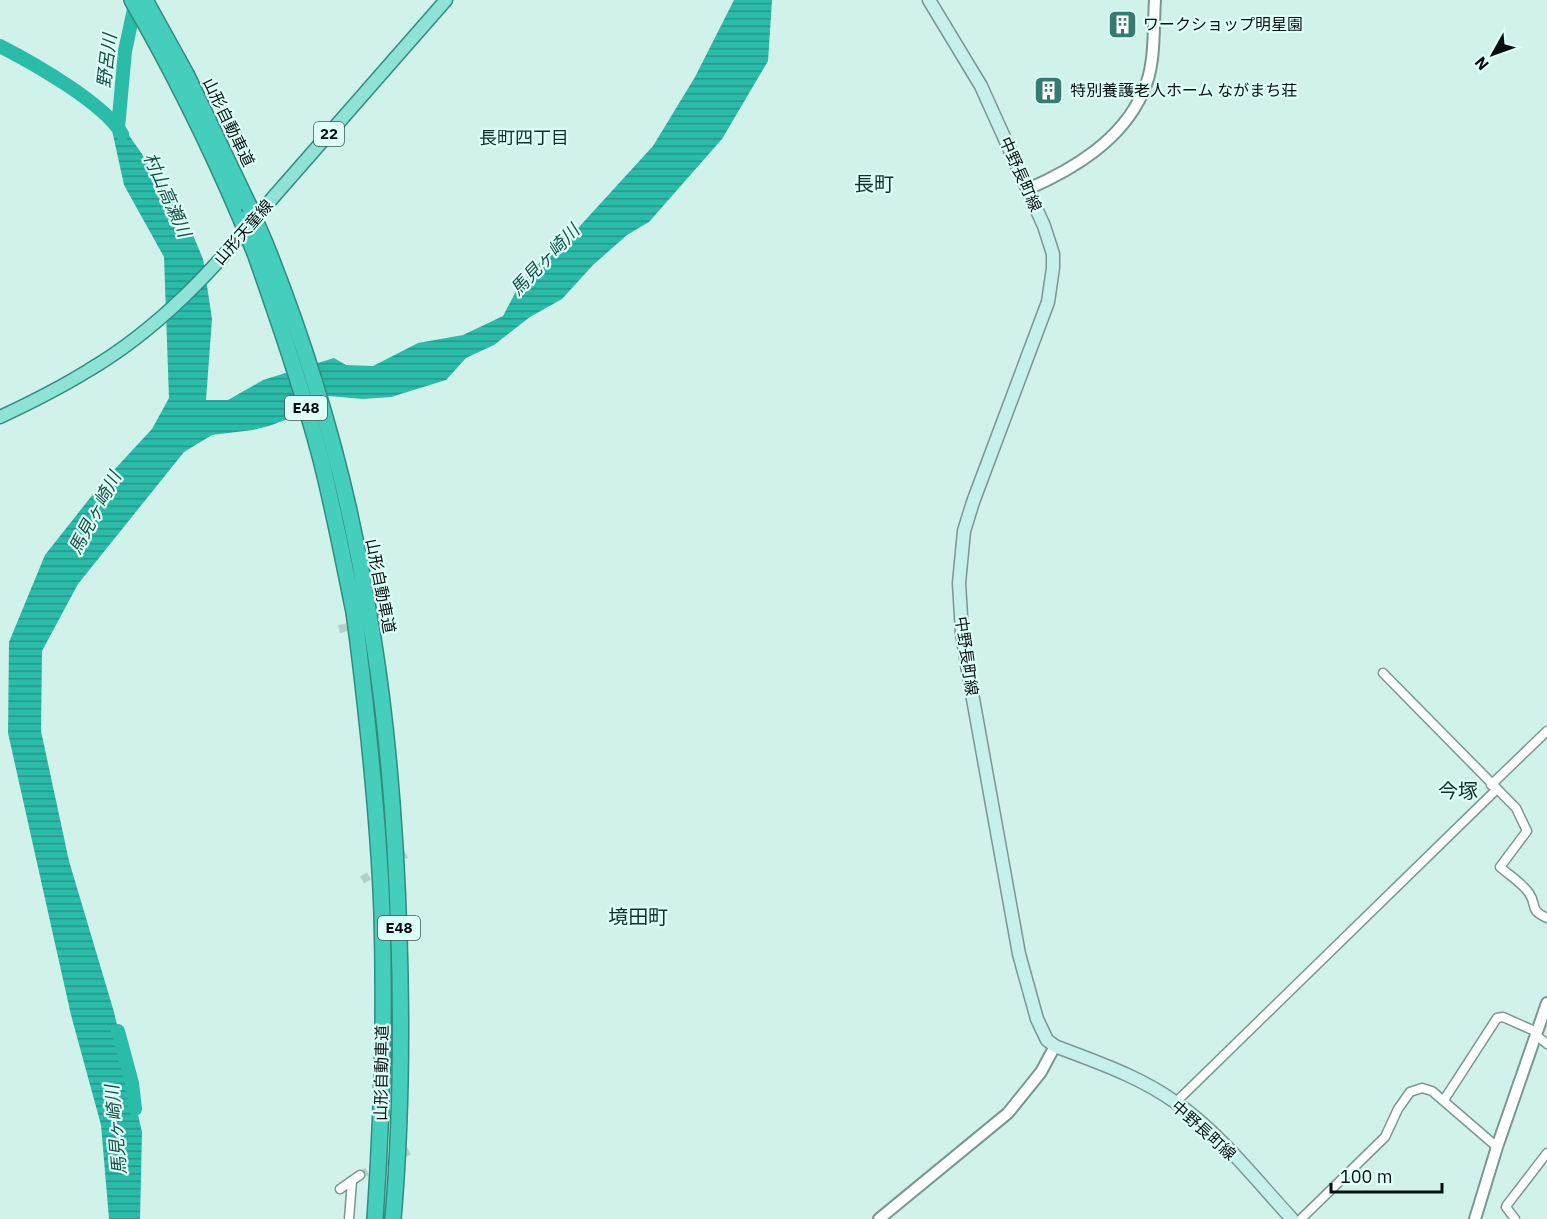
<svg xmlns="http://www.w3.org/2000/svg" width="1547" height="1219" font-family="'IBM Plex Sans','Noto Sans JP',sans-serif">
<defs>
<pattern id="water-rules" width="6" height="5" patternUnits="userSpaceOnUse" patternTransform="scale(1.5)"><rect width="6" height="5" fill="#2bbca9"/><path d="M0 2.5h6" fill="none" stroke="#239788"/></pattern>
</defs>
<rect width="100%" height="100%" fill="#d1f1eb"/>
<path fill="url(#water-rules)" d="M734,0H772L768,61L722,139L649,222L627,235L593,265L562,299L530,317L494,345L466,358L446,380L391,397L363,399L329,396L300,407L288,419L269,426L253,430L212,435L184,452L78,584L42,651L41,731L69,861L114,1012L142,1132L140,1219H109L101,1125L71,1015L8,733L9,642L45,555L101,484L152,429L169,398L164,257L124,185L110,121H119L185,216L203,259L212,319L206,400H228L263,380L334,358L346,365L373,366L418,343L463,335L503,316L520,284L543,259L579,227L653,146L695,77Z"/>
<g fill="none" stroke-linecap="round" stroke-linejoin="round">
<path stroke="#2bbca9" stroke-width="14" d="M0,46C33,63 104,103 122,134
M118,128L125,51L136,0
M118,1031L132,1083L135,1109"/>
<path stroke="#b3cfca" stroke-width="8" stroke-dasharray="8 4" stroke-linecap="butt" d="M339,629L359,624
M362,880L406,854
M360,1175L409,1151"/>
<defs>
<path id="minor" d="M380,619L385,618
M1383,673L1516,808L1527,831L1500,867C1509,875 1522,883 1529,893C1538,906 1528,909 1547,918
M1491,785L1547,731
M1536,1035L1547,1044
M1444,1100L1497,1018L1503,1017L1537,1032
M1176,1102L1496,790
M340,1189L360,1175
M349,1219L352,1181
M1301,1219L1385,1137L1398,1109L1410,1092L1422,1088L1432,1091L1497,1147
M1515,1219L1506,1207L1507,1205L1547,1153"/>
<path id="tertiary" d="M1028,189C1074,169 1122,140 1143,92C1156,65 1153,29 1155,0
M879,1219L1008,1113L1041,1072L1055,1046
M1475,1219L1497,1147L1547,1003"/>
<path id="secondary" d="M929,0L981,86L1044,226L1053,254V268L1048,302L973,502L964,531L959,583L962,633L968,671L1019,954L1037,1019L1047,1040L1055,1046C1096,1062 1139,1076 1175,1102C1220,1133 1255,1179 1292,1219"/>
<path id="primary" d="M0,417C30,403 60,388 89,370C157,330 214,270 263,209L446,0"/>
<path id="motorway" d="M132,0C173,71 209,144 241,219
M145,0L186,74L249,206
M265,243C312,360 348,484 368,609
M255,253C278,319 301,385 319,452C333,505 343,559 354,612
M373,638C389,737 396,837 399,937C402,1031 401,1125 393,1219
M358,642C369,732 379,823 382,914C385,1016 382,1118 375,1219"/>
</defs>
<use href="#minor" stroke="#7a9792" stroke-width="11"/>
<use href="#tertiary" stroke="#7a9792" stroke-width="14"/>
<use href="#secondary" stroke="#7a9792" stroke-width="15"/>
<use href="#primary" stroke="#2f8c7f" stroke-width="15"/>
<use href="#motorway" stroke="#2f8c7f" stroke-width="18"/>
<use href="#minor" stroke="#fff" stroke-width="8"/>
<use href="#tertiary" stroke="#fff" stroke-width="10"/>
<use href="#secondary" stroke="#c7f0eb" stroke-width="12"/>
<use href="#primary" stroke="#8fe2d6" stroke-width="12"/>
<use href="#motorway" stroke="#45cebb" stroke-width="15"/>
<defs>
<path id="motorway-bridge" d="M249,206L265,243
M241,219L255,253
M368,609L373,638
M354,612L358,642"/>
</defs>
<use href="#motorway-bridge" stroke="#2f8c7f" stroke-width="18" stroke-linecap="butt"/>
<use href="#motorway-bridge" stroke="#45cebb" stroke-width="15"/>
</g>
<defs>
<symbol id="building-square" viewBox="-11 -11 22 22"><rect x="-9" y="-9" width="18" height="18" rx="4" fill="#367b70" stroke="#defff8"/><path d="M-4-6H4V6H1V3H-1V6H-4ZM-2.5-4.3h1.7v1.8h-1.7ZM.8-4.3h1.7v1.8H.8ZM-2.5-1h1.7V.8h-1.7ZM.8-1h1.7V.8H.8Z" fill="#fff"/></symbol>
</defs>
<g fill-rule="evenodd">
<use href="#building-square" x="1106" y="8" width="33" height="33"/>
<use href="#building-square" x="1032" y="74" width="33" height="33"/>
</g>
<g text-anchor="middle" stroke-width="4.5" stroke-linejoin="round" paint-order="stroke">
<g fill="#defff8" stroke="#475855" stroke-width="1.5">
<rect x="314" y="122" width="30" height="24" rx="4.5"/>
<rect x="285" y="396" width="42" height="24" rx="4.5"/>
<rect x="378" y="916" width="42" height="24" rx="4.5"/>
</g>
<g font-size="15" font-weight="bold" fill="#06110f">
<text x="329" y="139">22</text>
<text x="306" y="413">E48</text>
<text x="399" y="933">E48</text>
</g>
<g font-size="16" fill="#06110f" stroke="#defff8" text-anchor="start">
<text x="1143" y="30">ワークショップ明星園</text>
<text x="1070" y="96">特別養護老人ホーム ながまち荘</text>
</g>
<g font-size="16" fill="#06110f" stroke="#defff8">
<text transform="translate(229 122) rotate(64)" y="6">山形自動車道</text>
<text transform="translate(1021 174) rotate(66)" y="6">中野長町線</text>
<text transform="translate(243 232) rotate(-49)" y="6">山形天童線</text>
<text transform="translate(381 586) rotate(79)" y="6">山形自動車道</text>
<text transform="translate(967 656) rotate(82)" y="6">中野長町線</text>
<text transform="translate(381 1073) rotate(-89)" y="6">山形自動車道</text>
<text transform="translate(1204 1130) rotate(42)" y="6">中野長町線</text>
</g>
<g font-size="18" font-style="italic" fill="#175048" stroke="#defff8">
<text transform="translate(107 61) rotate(-83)" y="6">野呂川</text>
<text transform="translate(167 195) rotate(66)" y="6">村山高瀬川</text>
<text transform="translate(545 260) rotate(-46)" y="6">馬見ヶ崎川</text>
<text transform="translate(95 513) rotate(-62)" y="6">馬見ヶ崎川</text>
<text transform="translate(116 1130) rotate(-95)" y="6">馬見ヶ崎川</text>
</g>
<g font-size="18" fill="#132f2a" stroke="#defff8">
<text x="524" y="144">長町四丁目</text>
</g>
<g font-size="20" fill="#132f2a" stroke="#defff8">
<text x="874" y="191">長町</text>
<text x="1458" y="798">今塚</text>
<text x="638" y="924">境田町</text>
</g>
</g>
<g transform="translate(1493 54) rotate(230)" stroke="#defff8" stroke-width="4.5" paint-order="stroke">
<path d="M0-4.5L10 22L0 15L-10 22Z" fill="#06110f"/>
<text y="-9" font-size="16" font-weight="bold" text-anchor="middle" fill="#06110f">N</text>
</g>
<path d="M1331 1183v9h111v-9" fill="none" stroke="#06110f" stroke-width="3"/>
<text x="1340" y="1183" font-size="18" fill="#06110f" stroke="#defff8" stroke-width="4.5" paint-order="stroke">100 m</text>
</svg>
